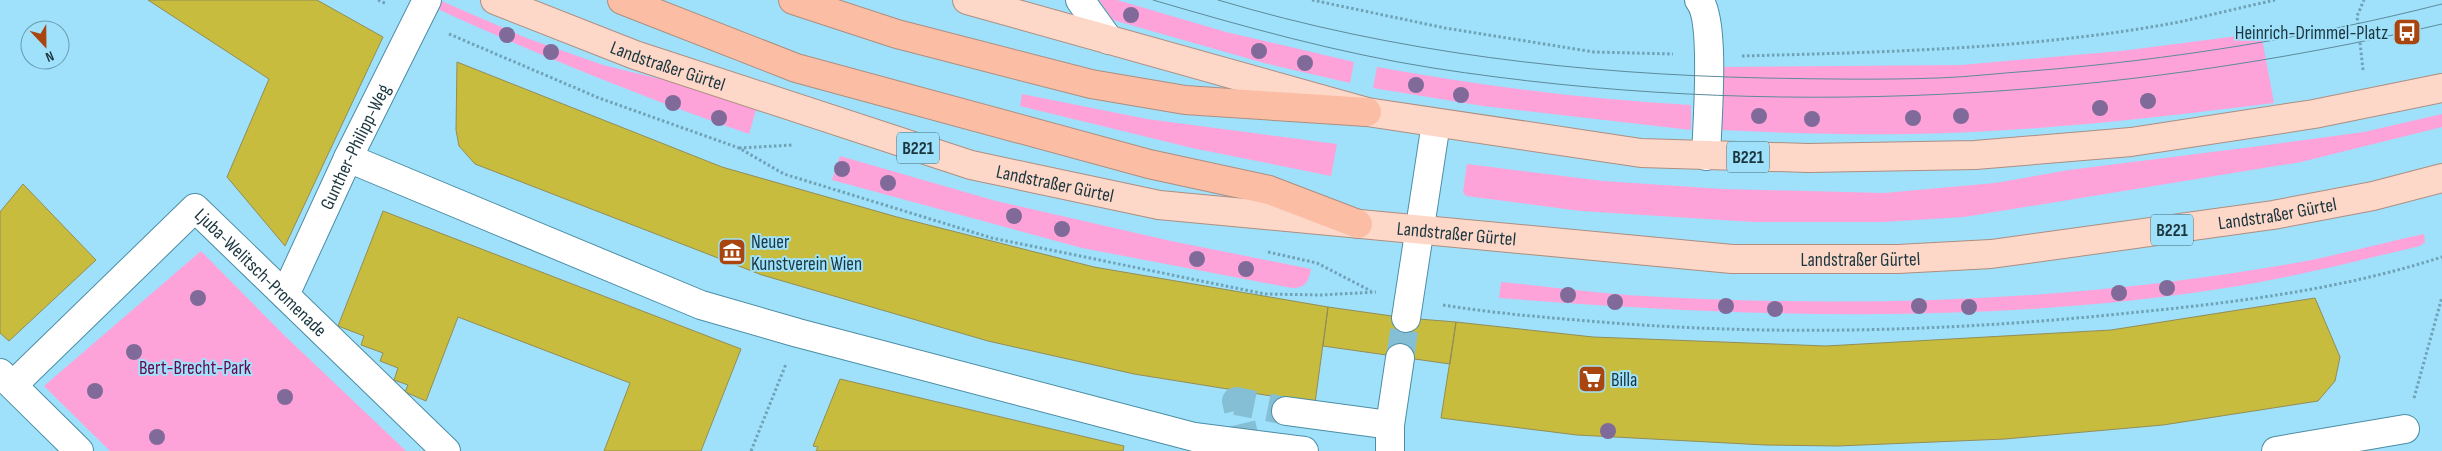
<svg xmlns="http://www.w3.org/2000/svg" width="2442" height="451" font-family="'Sofia Sans Condensed',sans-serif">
<rect width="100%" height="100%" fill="#9fe1fa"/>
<path fill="#fea3d9" d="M418,0H439L529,39L603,65L676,83L756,110L749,134C636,95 526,50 418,0Z
M1099,0H1117L1226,32L1354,62L1350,83L1264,63L1113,20Z
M2261,33L2274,103C2154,118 2032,132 1911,134C1848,135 1784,133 1721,130L1722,67L1961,65L2121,51Z
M1377,67C1482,86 1585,99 1691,105V130L1483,106L1373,88Z
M1022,94L1147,119L1337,144L1331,176L1192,148L1020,106Z
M2442,114V127L2301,162L1964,217L1883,222H1753L1581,211L1466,196L1463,192L1467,164L1603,181L1723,189L1884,193L1995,183L2069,170L2268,145L2364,132Z
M840,156L996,201L1171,241L1311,269C1308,282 1306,288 1292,288L1082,248L832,180Z
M2424,234L2425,242L2420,246C2360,260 2299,276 2238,286C1993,326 1745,317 1499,298L1501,282C1543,286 1585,292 1627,295C1851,309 2079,302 2301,262C2342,254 2383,243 2424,234Z
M201,251L285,336L406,451H110L44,386Z"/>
<path fill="#c8bc3f" stroke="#928d57" d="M148,0H317L383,37L285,246L227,177L269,79Z
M457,62L722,167L897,217L1094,267L1328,307L1315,403L1134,374L988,341L762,275L475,164L459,146L456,130Z
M23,184L96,260L9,341L0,333V212Z
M383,211L741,349L701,451H604L630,383L458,317L426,401L405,392L408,385L394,380L398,368L380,361L383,353L361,345L364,336L338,326Z
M2315,298L2340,357L2335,381L2318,401L2163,425L2005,439L1838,446L1765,445L1577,435L1441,418L1456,322L1593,337L1826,346L2111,330Z
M1328,307L1406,318L1456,322L1450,364L1323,346Z
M840,379L1124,446L1123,451H816L818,447L813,446Z"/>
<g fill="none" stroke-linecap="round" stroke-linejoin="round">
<path stroke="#85bfd5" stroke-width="28" stroke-dasharray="28 14" stroke-linecap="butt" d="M1400,358L1406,318
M1248,451L1236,401L1286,411"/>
<defs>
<g id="minor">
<path d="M1080,0L1109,40"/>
<path d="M1699,0C1716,21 1707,124 1706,156"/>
<path d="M348,158L701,305L798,333L1194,437L1304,451"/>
<path id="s1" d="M285,295L348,158L427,0"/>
<path d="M1406,318L1436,123"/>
<path d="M0,373L79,451"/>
<path id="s2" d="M13,385L195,208L446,451"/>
<path d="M1286,411L1390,425"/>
<path d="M1390,451V425L1400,358"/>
<path d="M2276,451L2405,429"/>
</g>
<g id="major">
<path id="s3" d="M495,0L635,55L971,165L1159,205L1732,259H1898L1991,254L2273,215L2373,196L2442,178"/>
<path d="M967,0L1367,112L1641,153L1808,158L1975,155L2131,142L2314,114L2442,88"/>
</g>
<path id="highway" d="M622,0L796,68L1149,164L1269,190L1358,224
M793,0L897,34L1091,84L1185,100L1367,112"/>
</defs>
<use href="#minor" stroke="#4c8da4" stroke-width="30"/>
<use href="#major" stroke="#ad8e81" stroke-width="30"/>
<use href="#highway" stroke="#ad8e81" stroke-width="30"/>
<path stroke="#6fa2b6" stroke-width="3" stroke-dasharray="2.5 2.5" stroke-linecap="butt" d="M378,0L387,4
M1312,0L1445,28L1594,52L1673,54
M449,34L599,98L739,148L784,174L992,238L1265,294L1321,295L1376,292
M1742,56C1888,52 2036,49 2179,22C2211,15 2243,7 2275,0
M2363,70L2357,16L2364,0
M739,148L793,145
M1268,252L1317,263L1371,291
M1443,305C1492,313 1540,317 1589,321C1762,336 1936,332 2109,315C2222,304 2333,292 2442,257
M2414,398L2442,297
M751,451L786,364"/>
<use href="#minor" stroke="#fff" stroke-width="28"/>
<use href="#major" stroke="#fdd8c9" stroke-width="28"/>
<use href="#highway" stroke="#fbbea5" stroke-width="28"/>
<path stroke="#5c8a9b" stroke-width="1" d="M1153,0C1245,27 1338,53 1433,68C1768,120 2113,101 2442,24
M1218,0C1395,53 1580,74 1764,78C1822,79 1880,80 1938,78C1969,77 2000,73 2031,71C2169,60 2308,38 2442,4"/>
</g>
<g fill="#7f6a99">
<circle cx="1131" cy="15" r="8"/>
<circle cx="507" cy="35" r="8"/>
<circle cx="1259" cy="51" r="8"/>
<circle cx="551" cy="52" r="8"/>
<circle cx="1305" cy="63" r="8"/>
<circle cx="1416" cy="85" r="8"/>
<circle cx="1461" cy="95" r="8"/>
<circle cx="2148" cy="101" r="8"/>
<circle cx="673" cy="103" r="8"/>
<circle cx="2100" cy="108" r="8"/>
<circle cx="1759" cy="116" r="8"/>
<circle cx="1961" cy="116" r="8"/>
<circle cx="719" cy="118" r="8"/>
<circle cx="1913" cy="118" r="8"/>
<circle cx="1812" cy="119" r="8"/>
<circle cx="842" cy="169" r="8"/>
<circle cx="888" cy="183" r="8"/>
<circle cx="1014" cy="216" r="8"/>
<circle cx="1062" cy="229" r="8"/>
<circle cx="1197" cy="259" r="8"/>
<circle cx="1246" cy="269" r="8"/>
<circle cx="2167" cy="288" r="8"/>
<circle cx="2119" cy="293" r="8"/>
<circle cx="1568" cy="295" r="8"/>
<circle cx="198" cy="298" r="8"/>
<circle cx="1615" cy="302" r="8"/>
<circle cx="1726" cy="306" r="8"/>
<circle cx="1919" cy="306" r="8"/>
<circle cx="1969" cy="307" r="8"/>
<circle cx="1775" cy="309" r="8"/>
<circle cx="134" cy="352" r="8"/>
<circle cx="95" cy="391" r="8"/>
<circle cx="285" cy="397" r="8"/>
<circle cx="1608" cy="431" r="8"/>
<circle cx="157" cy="437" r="8"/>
</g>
<defs>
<symbol id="bus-square" viewBox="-11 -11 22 22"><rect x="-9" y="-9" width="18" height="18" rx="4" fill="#a9450f" stroke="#9fe1fa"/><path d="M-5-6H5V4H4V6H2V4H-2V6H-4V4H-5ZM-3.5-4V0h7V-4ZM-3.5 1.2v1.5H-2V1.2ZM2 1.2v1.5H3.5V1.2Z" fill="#fff"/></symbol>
<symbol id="museum-square" viewBox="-11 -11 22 22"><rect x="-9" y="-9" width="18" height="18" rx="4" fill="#a9450f" stroke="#9fe1fa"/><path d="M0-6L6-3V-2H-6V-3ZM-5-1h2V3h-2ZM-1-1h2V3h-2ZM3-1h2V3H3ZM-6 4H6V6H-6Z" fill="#fff"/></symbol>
<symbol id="supermarket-square" viewBox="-11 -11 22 22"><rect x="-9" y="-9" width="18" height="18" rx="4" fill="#a9450f" stroke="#9fe1fa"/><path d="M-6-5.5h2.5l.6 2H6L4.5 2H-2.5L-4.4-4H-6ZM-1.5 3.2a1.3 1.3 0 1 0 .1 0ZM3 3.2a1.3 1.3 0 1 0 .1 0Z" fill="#fff"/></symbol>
</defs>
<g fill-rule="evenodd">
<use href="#bus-square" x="2391" y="16" width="32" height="32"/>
<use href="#museum-square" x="716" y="236" width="32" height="32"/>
<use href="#supermarket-square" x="1576" y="363" width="32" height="32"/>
</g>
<g text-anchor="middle" stroke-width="4" stroke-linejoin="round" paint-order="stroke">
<g fill="#9fe1fa" stroke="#436977" stroke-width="1">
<rect x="897" y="132.5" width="42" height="31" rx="4"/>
<rect x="1727" y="141.5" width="42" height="31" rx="4"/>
<rect x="2151" y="214.5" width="42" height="31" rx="4"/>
</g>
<g font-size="18" font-weight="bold" fill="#1b363f">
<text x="918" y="154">B221</text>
<text x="1748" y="163">B221</text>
<text x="2172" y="236">B221</text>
</g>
<g font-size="19" fill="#1b363f" stroke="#9fe1fa" text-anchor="start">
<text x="2388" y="39" text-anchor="end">Heinrich-Drimmel-Platz</text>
<text x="751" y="248">Neuer<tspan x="751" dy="22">Kunstverein Wien</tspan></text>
<text x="1611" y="386">Billa</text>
</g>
<g font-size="19" fill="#1b363f" stroke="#9fe1fa">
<text dy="7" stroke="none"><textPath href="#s3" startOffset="185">Landstraßer Gürtel</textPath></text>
<text dy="7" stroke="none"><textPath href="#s1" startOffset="164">Gunther-Philipp-Weg</textPath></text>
<text dy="7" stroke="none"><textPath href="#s3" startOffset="590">Landstraßer Gürtel</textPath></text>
<text dy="7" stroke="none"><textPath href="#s3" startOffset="1820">Landstraßer Gürtel</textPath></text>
<text dy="7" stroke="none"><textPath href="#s3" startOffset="995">Landstraßer Gürtel</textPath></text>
<text dy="7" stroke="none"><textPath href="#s3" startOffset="1400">Landstraßer Gürtel</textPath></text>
<text dy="7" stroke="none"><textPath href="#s2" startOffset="346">Ljuba-Welitsch-Promenade</textPath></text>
</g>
<g font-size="19" fill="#64084a" stroke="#9fe1fa">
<text x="195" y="374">Bert-Brecht-Park</text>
</g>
</g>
<g transform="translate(45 45) rotate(158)"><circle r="24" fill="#9fe1fa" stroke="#6a9daf"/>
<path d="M0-4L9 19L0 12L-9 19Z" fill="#a9450f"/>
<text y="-8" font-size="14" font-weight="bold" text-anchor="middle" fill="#1b363f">N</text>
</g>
</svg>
